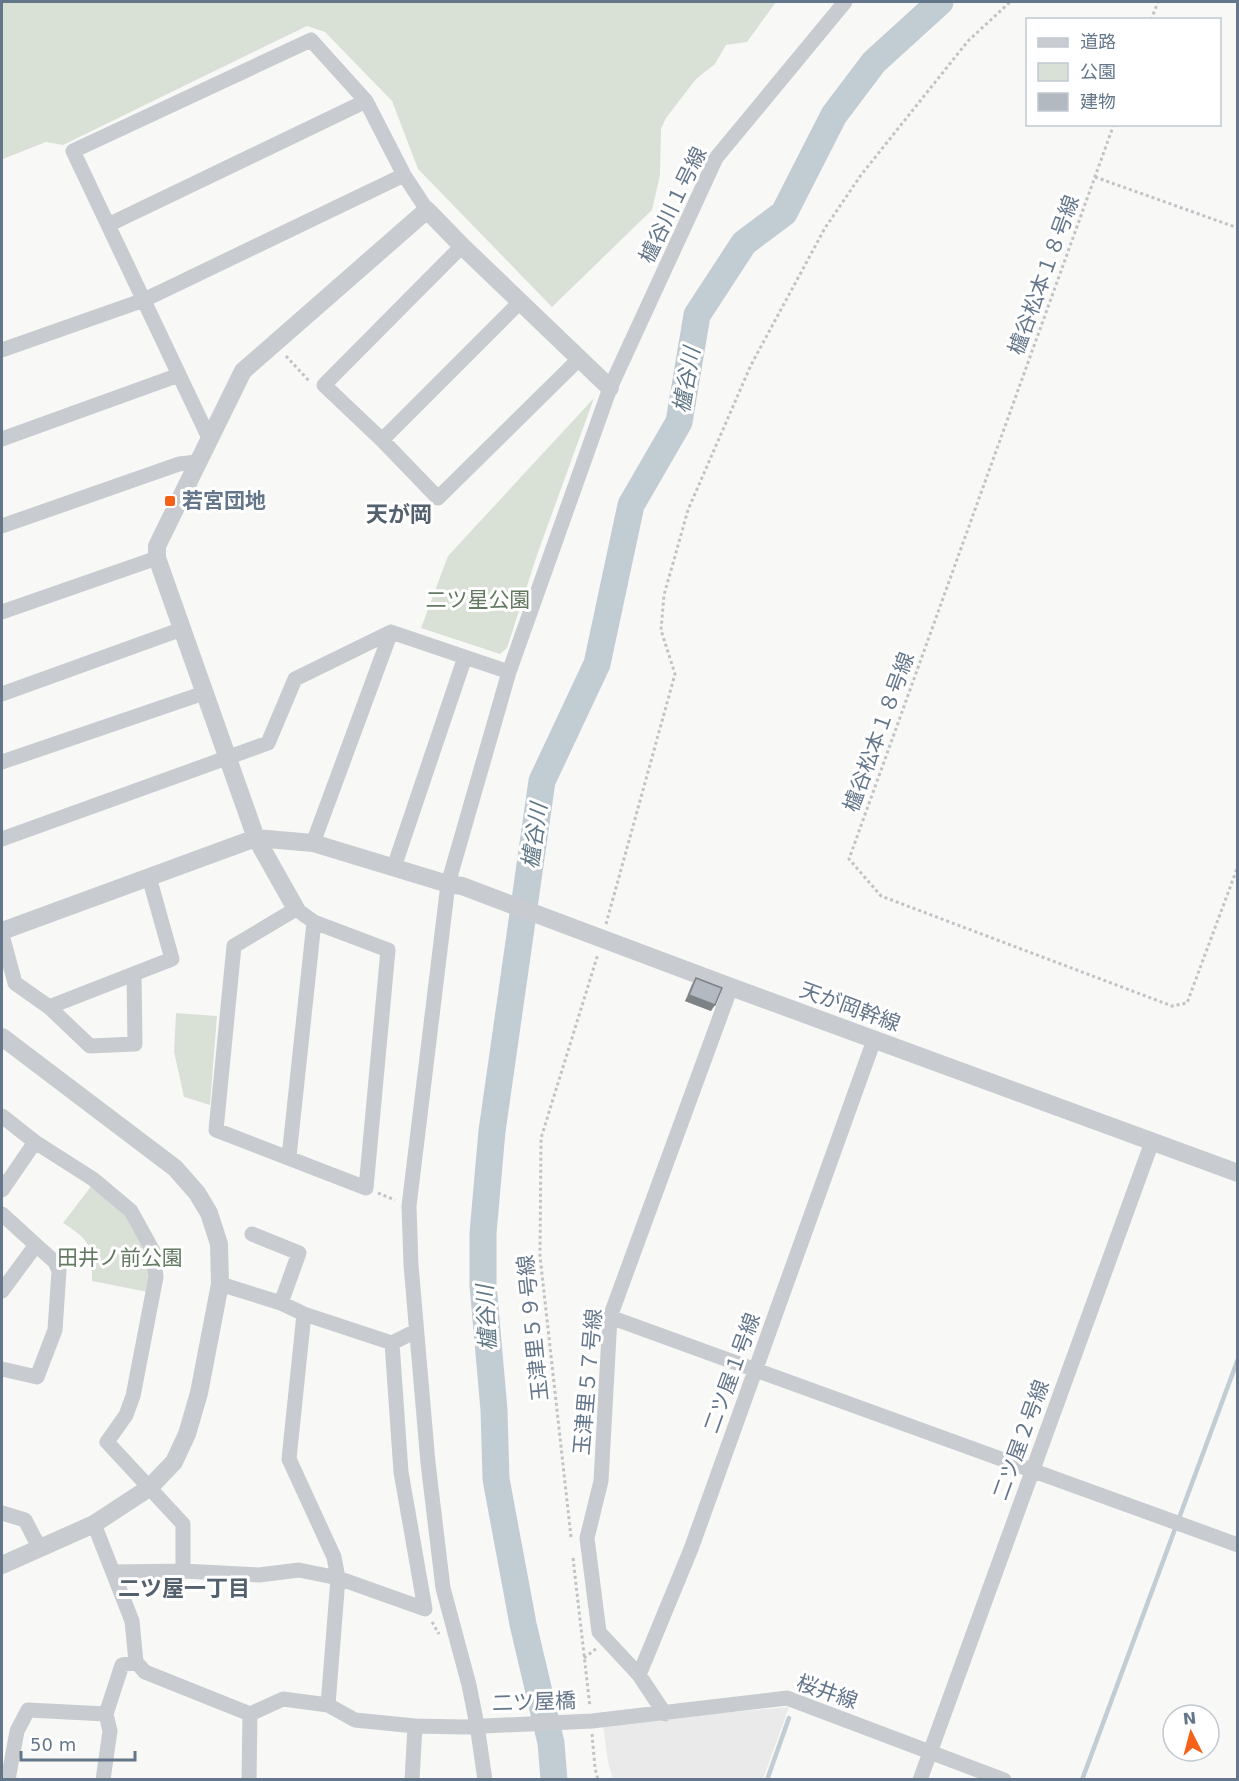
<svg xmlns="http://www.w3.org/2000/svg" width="1239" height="1781" font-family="'DejaVu Sans','Noto Sans JP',sans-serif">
<rect width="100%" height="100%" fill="#f8f9f6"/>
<path fill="#e9eae9" d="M789,1707L763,1779H613L608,1762L603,1724Z"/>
<path fill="#d9e1d6" d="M2,2H776L747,42L726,45L715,64L696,79L666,118L661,129L660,175L652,210L552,307L418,169L392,101L325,32L307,26L63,145L46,142L3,159L2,152Z
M594,398L537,555L507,648L500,654L421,628L448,556Z
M176,1013L217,1016L210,1105L184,1097L174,1052Z
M92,1185C103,1193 118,1201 127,1212C144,1232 153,1267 148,1292L92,1281C92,1247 93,1242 63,1223Z"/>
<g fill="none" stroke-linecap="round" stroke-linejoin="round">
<path stroke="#c2cdd3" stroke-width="4.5" d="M767,1780L789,1718
M1082,1780L1238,1359"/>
<path stroke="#c2cdd3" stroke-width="27" d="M554,1780L551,1743L523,1624L496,1479L494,1410L483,1285V1233L492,1131L542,781L597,664L631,505L679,422L697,315L744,243L784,213L834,115L874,62L940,2"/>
<path stroke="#c1c3c6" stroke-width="3" stroke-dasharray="3 3" stroke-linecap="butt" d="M1151,20L1158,2
M1114,124L849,859L881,896L1172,1006L1187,1003L1238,866
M1095,177L1238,228
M286,356L310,382
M606,924L675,674L661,630L664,595L688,510L751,365L825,228L861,175L968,41L1010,2
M378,1193L395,1200
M571,1537L540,1256L541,1138L598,954
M573,1558L590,1707
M432,1622L439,1634
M584,1658L597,1648
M592,1734L595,1768L598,1780"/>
<path stroke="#c8ccd0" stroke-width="15" d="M108,225L366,101
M462,246L324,385L382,440L438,498L579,359
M2,350L144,300L404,175
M209,438L73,151L311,40L366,101L404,175L427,210
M2,439L179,375
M382,440L520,302
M2,526L179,464L197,462
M2,612L157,558
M2,694L182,629
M2,762L204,693
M2,839L268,743L295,679L391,632
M313,843L391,632L509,672
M394,867L465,657
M296,909L314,922L388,950L366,1188L216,1130L234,946Z
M2,935L15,983L49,1007L172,959L149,877
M49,1007L90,1046L135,1044L134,974
M2,1116L35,1142L93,1179L131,1211L153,1251L156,1277L133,1396L126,1415L107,1442L183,1524V1571
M289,1157L314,922
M2,1190L35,1142
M2,1214L36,1245L2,1291
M252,1234L299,1253L281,1303
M220,1284L281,1303L304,1314L392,1343L416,1331
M304,1314L289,1459L334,1557L338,1578L328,1705
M610,1317L1238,1545
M2,1369L37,1377L55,1330L59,1271L55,1262L36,1245
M2,1513L25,1520L39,1547
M94,1524L132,1621L136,1662L145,1672L250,1714L283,1699L328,1705L355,1720L415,1726L463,1727L592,1721L787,1698L1004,1780
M113,1572L183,1571L259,1575L299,1570L338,1578L425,1609L401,1472L392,1343
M639,1675L599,1632L587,1538L601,1481L610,1317L731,987
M106,1714L122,1665L136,1662
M665,1714L639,1675L691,1549L874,1040
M8,1780L17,1731L28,1710L106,1714L110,1731L103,1780
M249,1780L250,1714
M412,1780L415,1726
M485,1780L477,1725L469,1685L443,1588L428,1463L411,1265L409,1206L448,884L509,672L610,388L716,158L845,2
M920,1780L1152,1142"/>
<path stroke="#c8ccd0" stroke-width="18" d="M296,909L256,838L157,558V546L243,371L427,210L462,246L610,388
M2,931L256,838L313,843L448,884L462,886L731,987L1238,1173
M2,1037L175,1168L197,1193L209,1213L219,1244L220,1284L199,1393L187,1434L174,1462L149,1488L94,1524L2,1565"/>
</g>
<path fill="#999fa6" d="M696,978L711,1011L685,1001L692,984Z"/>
<path fill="#7d8287" d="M689,995L715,1005L711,1011L685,1001Z"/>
<path fill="#b2b9c1" stroke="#7d8287" stroke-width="1.5" d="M696,978L722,988L715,1005L689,995Z"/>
<rect fill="#f66118" stroke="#fff" stroke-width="2" x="164" y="495" width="12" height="12" rx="3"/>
<g text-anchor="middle" stroke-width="6" stroke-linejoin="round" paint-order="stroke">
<g font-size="21" fill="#64768a" stroke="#fff">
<text transform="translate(673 205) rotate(-64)" y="7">櫨谷川１号線</text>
<text transform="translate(1044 275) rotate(-70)" y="7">櫨谷松本１８号線</text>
<text transform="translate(879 732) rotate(-70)" y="7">櫨谷松本１８号線</text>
<text transform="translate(850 1007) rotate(20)" y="7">天が岡幹線</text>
<text transform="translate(533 1328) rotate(-96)" y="7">玉津里５９号線</text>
<text transform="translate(732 1373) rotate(-70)" y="7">二ツ屋１号線</text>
<text transform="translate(588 1382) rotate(-85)" y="7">玉津里５７号線</text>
<text transform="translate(1021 1440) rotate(-70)" y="7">二ツ屋２号線</text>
<text transform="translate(827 1692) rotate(19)" y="7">桜井線</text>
<text transform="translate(534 1702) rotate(-2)" y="7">二ツ屋橋</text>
</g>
<g font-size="21" font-weight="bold" fill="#64768a" stroke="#fff" text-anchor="start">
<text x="182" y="508">若宮団地</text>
</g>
<g font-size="21" fill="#637a60" stroke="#fff">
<text x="478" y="607">二ツ星公園</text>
<text x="120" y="1265">田井ノ前公園</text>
</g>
<g font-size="22" font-style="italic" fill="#607785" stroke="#fff">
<text transform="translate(686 380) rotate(-80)" y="8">櫨谷川</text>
<text transform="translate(534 836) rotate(-82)" y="8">櫨谷川</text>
<text transform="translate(486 1318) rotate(-93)" y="8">櫨谷川</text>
</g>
<g font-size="22" font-weight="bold" fill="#53606e" stroke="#fff">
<text x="399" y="522">天が岡</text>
<text x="184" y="1596">二ツ屋一丁目</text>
</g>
</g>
<rect width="1239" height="1781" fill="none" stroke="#64768a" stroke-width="6"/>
<rect x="1026" y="18" width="195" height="108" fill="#ffffff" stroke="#c1c8d0" stroke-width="1.5"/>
<rect x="1038" y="38" width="30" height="9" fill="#c8ccd0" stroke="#c1c8d0" stroke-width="1.5"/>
<text x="1080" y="48" font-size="18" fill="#64768a">道路</text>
<rect x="1038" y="63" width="30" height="18" fill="#d9e1d6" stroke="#c1c8d0" stroke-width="1.5"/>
<text x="1080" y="78" font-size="18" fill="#64768a">公園</text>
<rect x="1038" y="93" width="30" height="18" fill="#b2b9c1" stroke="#c1c8d0" stroke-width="1.5"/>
<text x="1080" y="108" font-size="18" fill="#64768a">建物</text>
<g transform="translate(1191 1733) rotate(354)"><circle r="28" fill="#ffffff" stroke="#c1c8d0" stroke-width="1.5"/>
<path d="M0-4.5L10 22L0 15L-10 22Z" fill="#f66118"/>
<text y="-9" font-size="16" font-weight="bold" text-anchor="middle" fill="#64768a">N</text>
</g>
<path d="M21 1751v9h114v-9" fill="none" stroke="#64768a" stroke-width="3"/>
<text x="30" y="1751" font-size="18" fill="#64768a" stroke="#ffffff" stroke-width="4.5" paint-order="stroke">50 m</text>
</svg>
